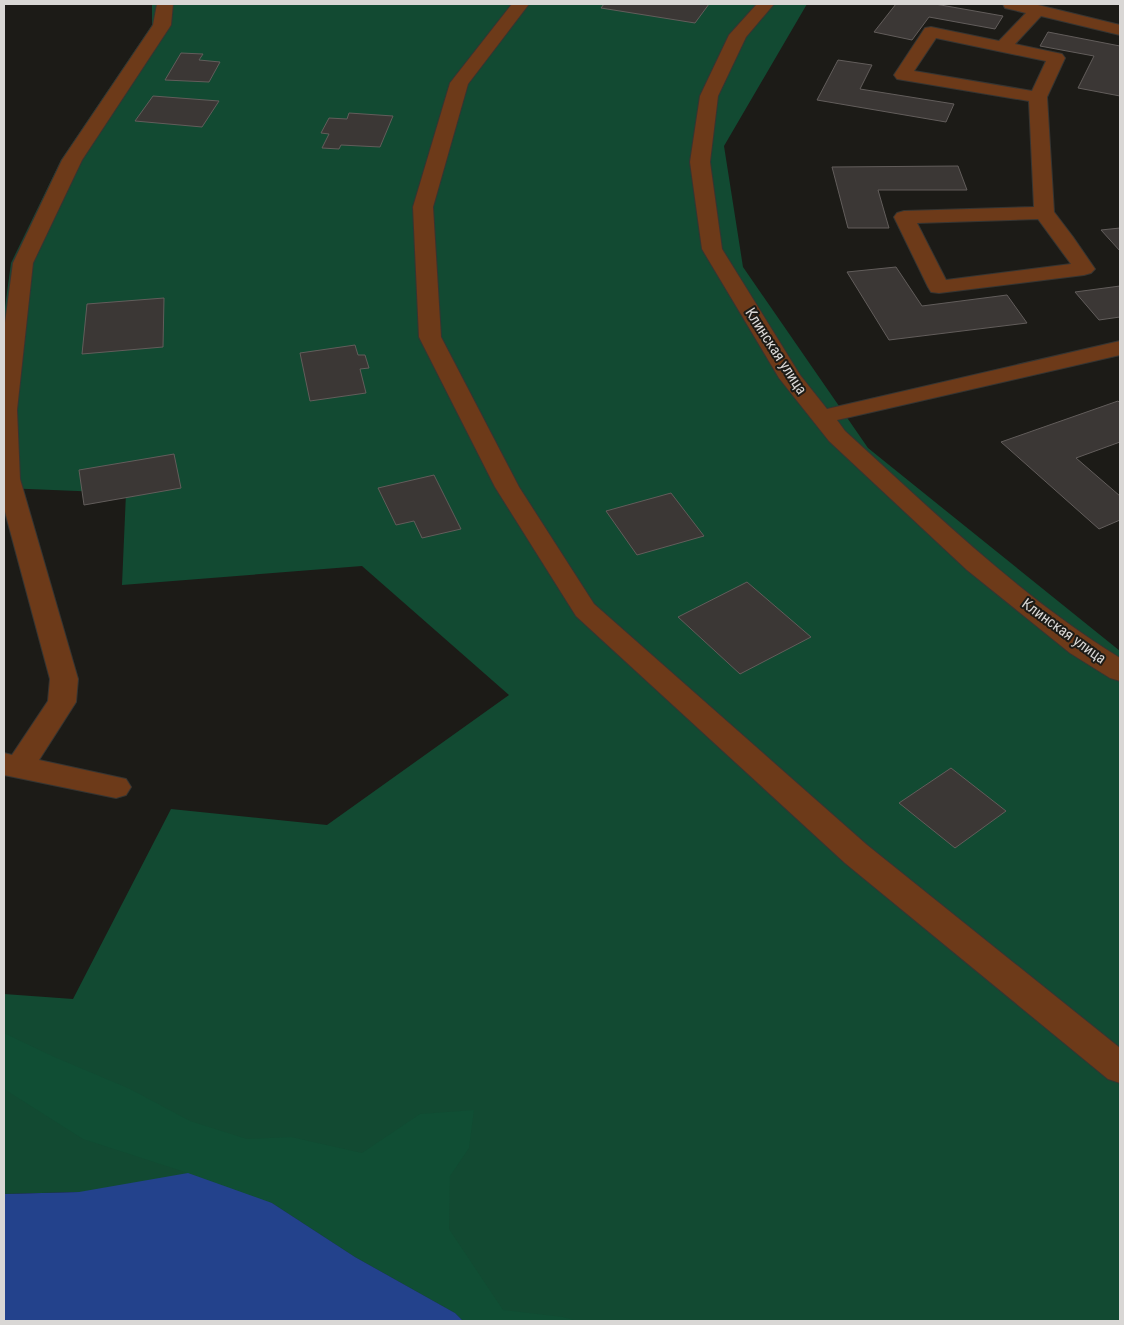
<svg xmlns="http://www.w3.org/2000/svg" width="1124" height="1325" font-family="'Roboto Condensed',sans-serif">
<rect width="100%" height="100%" fill="#1c1b17"/>
<path fill="#124a32" d="M152,4H807L724,146L743,267L868,448L1120,651V1321H463L455,1313L355,1257L272,1203L79,1192L4,1194V994L73,999L171,809L327,825L509,695L362,566L122,585L126,493L4,488V315L11,263L61,160L152,25Z"/>
<path fill="#104e34" d="M4,1033L52,1056L130,1089L190,1121L247,1139L291,1137L362,1153L420,1114L474,1110L469,1148L450,1176L449,1229L503,1310L563,1317L577,1321H463L455,1313L355,1257L272,1203L188,1173L83,1139L4,1089Z"/>
<path fill="#23428c" d="M188,1173L272,1203L355,1257L455,1313L463,1321H4V1194L79,1192Z"/>
<path fill="#3b3735" stroke="#625d5b" d="M604,4H709L695,23L601,8Z
M896,4H935L1003,16L995,29L929,17L912,40L874,32Z
M1048,32L1120,46V96L1078,88L1094,56L1040,46Z
M181,53L203,54L199,60L220,62L209,82L165,80Z
M838,60L872,65L860,89L954,104L946,122L817,100Z
M153,96L219,101L202,127L135,121Z
M349,113L393,116L380,147L341,145L339,149L322,148L329,134L321,133L329,118L347,119Z
M958,166L967,190H878L889,228H848L832,167Z
M1120,228V251L1101,230Z
M896,267L922,306L1007,295L1027,323L889,340L847,272Z
M1120,286V317L1099,320L1075,292Z
M164,298L163,347L82,354L87,304Z
M355,345L358,355H365L369,368L360,369L366,393L310,401L300,353Z
M1118,401L1120,403V442L1076,458L1120,496V520L1099,529L1001,442Z
M174,454L181,488L84,505L79,470Z
M434,475L461,529L422,538L414,521L396,525L378,488Z
M671,493L704,536L637,555L606,511Z
M747,582L811,637L740,674L678,617Z
M951,768L1006,811L955,848L899,803Z"/>
<g fill="none" stroke-linecap="round" stroke-linejoin="round">
<defs>
<path id="minor" d="M157,4H173L171,25L82,160L33,263L17,410L20,479L78,679L76,702L39,760L126,779L131,787L126,795L116,798L4,775V753L12,755L48,701L50,679L4,508V330L13,263L62,160L153,25Z
M512,4H529L468,84L433,207L441,337L519,487L594,604L867,845L1120,1048V1083L1108,1079L845,863L576,616L495,487L419,337L413,207L450,83Z
M757,4H774L746,37L718,96L710,162L722,249L800,375L827,409L1120,341V355L837,420L845,431C933,511 1019,596 1120,658V681L1110,678L1070,653L967,570L829,441L779,378L702,249L690,162L700,96L729,35Z
M1003,4L1038,5L1120,25V35L1041,16L1015,44L1062,54L1065,58L1047,97L1054,212L1073,237L1095,269L1091,273L1084,275L939,293L931,292L928,287L894,217L897,213L904,211L1034,207L1029,101L897,79L894,75L925,28L931,27L999,41L1026,13L1005,8ZM936,38L1046,61L1032,91L914,71ZM1038,219L1071,264L946,280L917,223Z"/>
</defs>
<use href="#minor" stroke="#363532" stroke-width="2"/>
<use href="#minor" fill="#6d3a19" fill-rule="evenodd"/>
</g>
<g text-anchor="middle" stroke-width="4" stroke-linejoin="round" paint-order="stroke">
<g font-size="15" fill="#d9d7d5" stroke="#1c1b17">
<text transform="translate(776 351) rotate(57)" y="5">Клинская улица</text>
<text transform="translate(1064 631) rotate(36)" y="5">Клинская улица</text>
</g>
</g>
<rect width="1124" height="1325" fill="none" stroke="#d9d7d5" stroke-width="10"/>
</svg>
